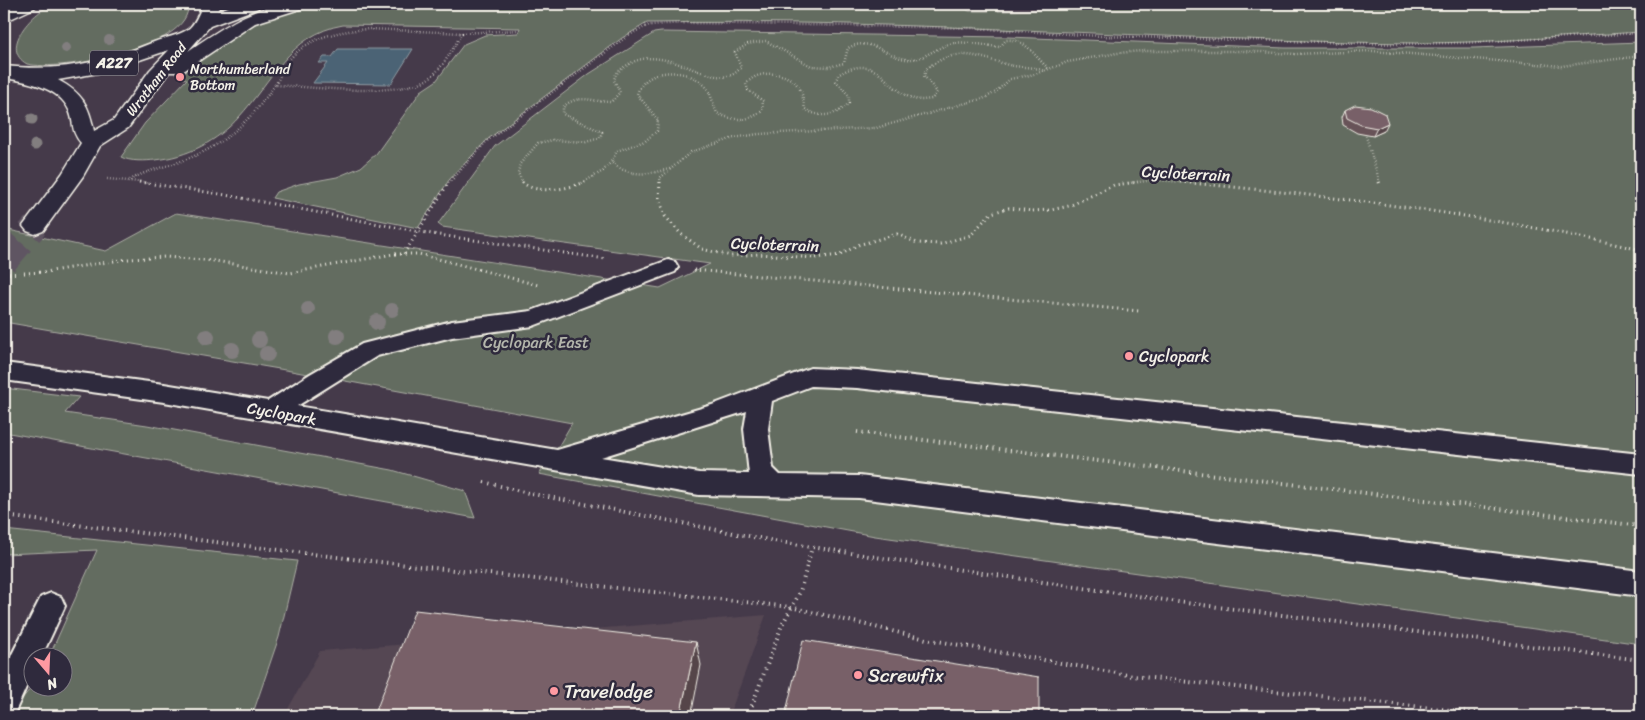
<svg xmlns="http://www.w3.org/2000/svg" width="1645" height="720" font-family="Sriracha,sans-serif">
<rect width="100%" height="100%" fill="#453a4a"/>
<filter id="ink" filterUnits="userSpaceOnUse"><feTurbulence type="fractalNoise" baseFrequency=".02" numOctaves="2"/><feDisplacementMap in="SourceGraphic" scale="10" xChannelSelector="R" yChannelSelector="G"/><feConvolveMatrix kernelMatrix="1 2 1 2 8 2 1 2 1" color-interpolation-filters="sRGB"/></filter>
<g filter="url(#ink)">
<path fill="#544653" d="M766,615L729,716H284L320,651Z"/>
<path fill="#636c60" stroke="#acaea4" d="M53,4H188C193,49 59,72 27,64C0,49 30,14 53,4Z
M315,4H888L927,8L959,5L969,11H989L988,7L993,4H1015L1000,7L998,11L1101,9L1098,6L1057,8L1046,4H1641V32C1567,36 1491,43 1417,43C1160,41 904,18 647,23L622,38L488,139L449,180L418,228L272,198L276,192L299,184L337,177L361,167L376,154L421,91L436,81L464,44L485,35L518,33L520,28L343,25C290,34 271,82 239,117C218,141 187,157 155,160C146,161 130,162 121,157L145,123L187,79L179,78C219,43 262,13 315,4Z
M661,32L1009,37L1285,48H1473L1641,42V644L875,536L539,474L551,459L572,423L291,371L4,322V229L106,251L176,213L660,288L710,264L442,227L438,224L495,146L589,74L654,33Z
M4,388L79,397L65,413L147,425L392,470L465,491L475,518L4,432Z
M4,530L297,561L279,637L252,716H7L32,687L62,688V658L49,657L97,550L4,554Z"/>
<path fill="#4b6475" stroke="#8f9ca3" d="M338,49H413L391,84L313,83L328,63H319L324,57H332Z"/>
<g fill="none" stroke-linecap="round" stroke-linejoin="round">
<path stroke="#5f5562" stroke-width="26" stroke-dasharray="26 13" stroke-linecap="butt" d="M4,262L35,226"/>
<defs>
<path id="lane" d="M668,260L675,262L678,267L675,272L533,326L452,337L377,356L297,406L557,450L712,405L810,368L857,370L1641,454V474L857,388L811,386L772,401L768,429L773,468L780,475L859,476L1641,571V596L859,498L699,495L164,402L4,380V363L164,384L268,401L310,374L362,344L452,321L531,311ZM747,411L744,429L749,474L699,473L601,457Z
M51,593L61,597L65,606L41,658H32V674L15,712L4,716V670L41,597Z"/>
<path id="primary" d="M15,4H37L34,8L4,22V10Z
M203,4H221L210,26L188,51C227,25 258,1 306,4L303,8L255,23L182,72H169L128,128L100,146L83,176L43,231L35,234L27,231L23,226L62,174L81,143C70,130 75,124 69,110C59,87 25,81 4,78V66C60,72 102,63 154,42C164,38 179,35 187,30C195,25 199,13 203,4ZM169,50L150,70L114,120L94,131C89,105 82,93 58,80L104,72Z"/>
<path id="highway" d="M236,4H261L258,8L210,26H198L195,22L198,18Z"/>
</defs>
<use href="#lane" stroke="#f4f1e8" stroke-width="4"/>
<use href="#primary" stroke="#f4f1e8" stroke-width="3"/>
<use href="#highway" stroke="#f4f1e8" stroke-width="3"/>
<path stroke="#f4f1e8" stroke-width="2.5" stroke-dasharray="0.5 2.5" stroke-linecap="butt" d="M369,29L462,33C453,48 441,73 424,81C391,97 313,87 275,85C280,78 282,68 288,61C309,36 339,31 369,29Z
M462,33L518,30
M1366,136L1380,183
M670,169C648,174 629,178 611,162L617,151L645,141L657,131L658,120L637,94C646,66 689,67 706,87C712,95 713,105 717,113C732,121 749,122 762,111L763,101L748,90L746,84C757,69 788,71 798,86C803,93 803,101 805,109C820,119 837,116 849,103V96L836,81L838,75C875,52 883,84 909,97C917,101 924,100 932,99L937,92L924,76L926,69C957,45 977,57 1009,65C1021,68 1033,66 1044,71
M107,179L150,183
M130,180C147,170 166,167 184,160C224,146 251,120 275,85
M449,183L487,141L629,35L649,25L687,23L973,28L1101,36L1393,44L1463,43L1641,33
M523,183L518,173L520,164L538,143L553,140L586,142L600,138L602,132L563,114V107C578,93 593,102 611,102L620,92L614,80C616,72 620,70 626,66C661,41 705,85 731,75C735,74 738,70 741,68L735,52L748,44L766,41L811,66L829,67L844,63L848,48C871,36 885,56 906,59C925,61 936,46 954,43C969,41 985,46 1000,47L1006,40C1026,38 1035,57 1048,68
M582,183L603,171L611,162
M660,183V178L691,152L734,138L758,134L876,128L985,98L996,92L1010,79L1035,74L1068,62L1117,53L1144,51H1243L1296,54L1373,51L1561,66L1641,56
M1128,183L1156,180L1194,183"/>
<path stroke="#f4f1e8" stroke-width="3" stroke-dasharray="1 4" stroke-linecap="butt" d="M139,182L220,194L432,234L606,259
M522,182C536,195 568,189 585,182
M660,182L659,198L665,216L681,234L702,249L731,256L759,254L815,258L840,255L858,245L897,234L917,243L940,244L971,235L991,213L1009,208L1031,211L1051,210L1069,206L1114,185L1138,182
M1180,182C1334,196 1490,215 1641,250
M1379,182L1380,185
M404,254L449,182
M694,270L1139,311
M4,274L45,272L127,259L166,257L215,261L290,273L393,254H419L538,285"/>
<path stroke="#f4f1e8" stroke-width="4" stroke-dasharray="1 4.5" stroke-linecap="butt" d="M857,432L1641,526
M484,482L528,493L774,541L901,561L1178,602L1641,660
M4,516L353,559L790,607L926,639L1133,676L1507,716
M748,716L782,625L800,592L812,547"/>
<use href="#lane" fill="#2f2a3d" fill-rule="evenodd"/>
<use href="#primary" fill="#2f2a3d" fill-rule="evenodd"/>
<use href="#highway" fill="#2f2a3d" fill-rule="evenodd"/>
</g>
<g fill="#827e7f">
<circle cx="109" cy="40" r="5"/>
<circle cx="66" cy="48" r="5"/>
<circle cx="32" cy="119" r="5.5"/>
<circle cx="35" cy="145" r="5.5"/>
<circle cx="308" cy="309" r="7"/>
<circle cx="392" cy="310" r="7"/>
<circle cx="377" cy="322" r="8"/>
<circle cx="337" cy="336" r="8"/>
<circle cx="207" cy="337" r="8"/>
<circle cx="259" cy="340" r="8"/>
<circle cx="232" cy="350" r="8"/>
<circle cx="267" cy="354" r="8"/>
</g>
<path fill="#675359" stroke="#f4f1e8" d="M1345,110L1384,131L1373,136L1357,133L1343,125L1342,117Z"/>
<path fill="#544448" stroke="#f4f1e8" d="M1388,123L1384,131L1373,136L1377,128Z
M696,642L701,665L691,716H680Z"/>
<path fill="#786167" stroke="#f4f1e8" d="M1355,105L1371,107L1385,114L1388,123L1377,128L1361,125L1347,118L1345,110Z
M415,610L696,642L680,716H374Z
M803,640L1039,677V716H785Z"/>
</g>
<g fill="#ff9aa2" stroke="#2f2a3d" stroke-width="2">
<circle cx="180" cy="77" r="5"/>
<circle cx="1129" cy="356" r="5"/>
<circle cx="858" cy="675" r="5"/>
<circle cx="554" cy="691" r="5"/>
</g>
<g text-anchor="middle" stroke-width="5" stroke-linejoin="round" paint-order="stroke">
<g font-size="14" fill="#f4f1e8" stroke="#2f2a3d" text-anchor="start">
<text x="190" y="74">Northumberland<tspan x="190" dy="16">Bottom</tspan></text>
</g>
<g font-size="14" fill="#f4f1e8" stroke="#2f2a3d">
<text transform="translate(156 79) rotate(-52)" y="5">Wrotham Road</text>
</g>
<rect fill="#2f2a3d" stroke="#b9b5b5" stroke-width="1" x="90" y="50.5" width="48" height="25" rx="4"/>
<g font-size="15" font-weight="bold" fill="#f4f1e8">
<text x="114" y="68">A227</text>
</g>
<g font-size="16" fill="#f4f1e8" stroke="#2f2a3d">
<text transform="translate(1186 173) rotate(3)" y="6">Cycloterrain</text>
<text transform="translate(775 244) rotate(2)" y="6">Cycloterrain</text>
<text transform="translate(282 413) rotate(10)" y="6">Cyclopark</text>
</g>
<g font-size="16" fill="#b3b5ab" stroke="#2f2a3d">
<text x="536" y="348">Cyclopark East</text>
</g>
<g font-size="16" fill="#f4f1e8" stroke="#2f2a3d" text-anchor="start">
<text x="1139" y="362">Cyclopark</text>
</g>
<g font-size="19" fill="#f4f1e8" stroke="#2f2a3d" text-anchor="start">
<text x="868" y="682">Screwfix</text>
<text x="564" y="698">Travelodge</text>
</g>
</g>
<rect width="1645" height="720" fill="none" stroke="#2f2a3d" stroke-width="20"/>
<rect x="10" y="10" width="1625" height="700" fill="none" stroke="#f4f1e8" stroke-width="2" filter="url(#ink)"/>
<g transform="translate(48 672) rotate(161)"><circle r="24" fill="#2f2a3d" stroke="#7e7a81"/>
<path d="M0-4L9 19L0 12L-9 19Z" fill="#ff9aa2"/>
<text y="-8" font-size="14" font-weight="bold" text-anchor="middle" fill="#f4f1e8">N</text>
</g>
</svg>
